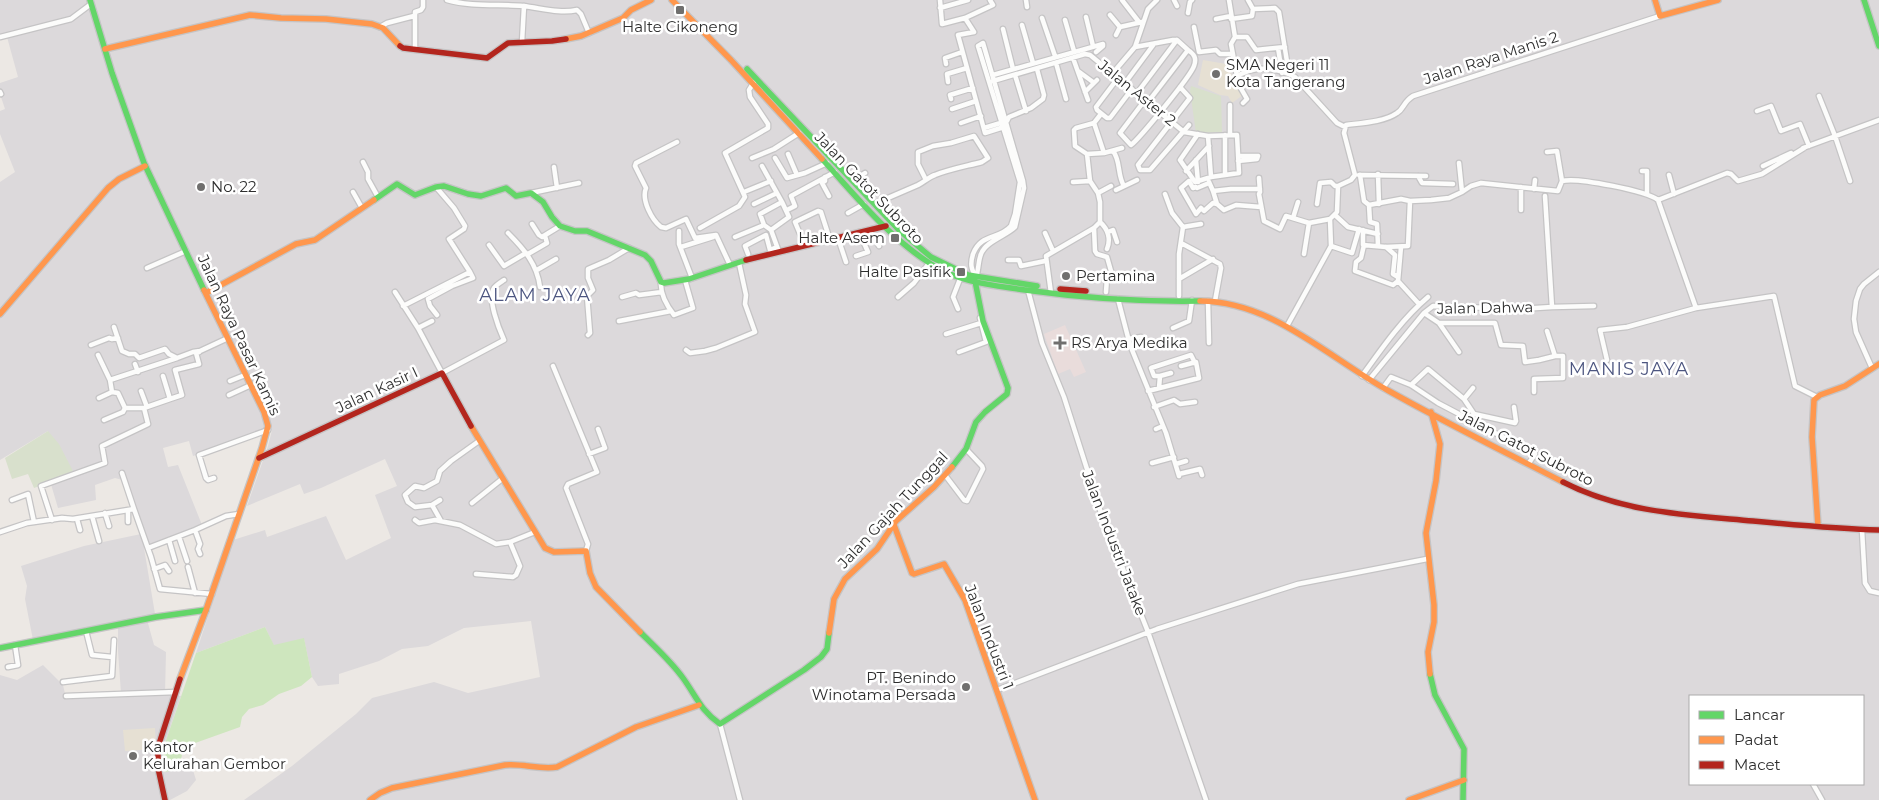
<svg xmlns="http://www.w3.org/2000/svg" width="1879" height="800" font-family="Montserrat,sans-serif">
<rect width="100%" height="100%" fill="#ece8e4"/>
<path fill="#dcd9db" fill-rule="evenodd" d="M0,0H1879V800H244L292,766L356,714L372,698L434,682L468,693L540,677L531,621L464,628L428,646L402,649L379,661L339,674V684L318,686L312,677L304,639L274,646L265,627L196,653L233,540L265,530L267,537L326,516L346,560L391,538L375,495L397,486L385,459L321,488L304,494L300,484L247,506L268,446L272,430L193,456L189,441L163,448L168,467L178,465L202,525L144,548L155,614L146,616L154,645L166,652L165,694L181,696L163,749L164,772L192,767L196,780L187,791L170,800H0V675L17,680L43,665L63,685L66,698L121,693L118,651V621L33,640L25,599L27,586L21,566L84,546L141,534L139,515L126,481L115,478L95,485L96,500L58,508L50,481L48,431L0,460V182L15,172L0,134V111L5,109L0,94V83L18,77L7,37L1,39L0,34ZM1690,696H1863V784H1690Z"/>
<path fill="#e6e0d3" d="M1203,60L1226,64L1243,95L1232,103L1228,96L1220,95L1198,85Z
M155,728L156,749L125,751L123,730Z"/>
<path fill="#e9dcdb" d="M1065,325L1086,372L1074,377L1070,369L1058,374L1044,334Z"/>
<path fill="#cee6be" d="M265,627L274,645L304,638L312,677L301,686L279,694L263,705L249,709L242,717L240,727L184,747L180,763L182,769L164,772L163,749L196,653Z"/>
<path fill="#d8e0cc" d="M1191,86L1221,96L1222,132L1196,133L1190,91Z
M48,431L59,444L74,473L34,488L28,474L12,479L5,458Z"/>
<g fill="none" stroke-linecap="round" stroke-linejoin="round">
<defs>
<path id="street" d="M447,0C472,7 498,4 523,6C541,8 560,14 577,10L581,14L589,33
M940,0L942,24L965,18L993,5L990,0
M1026,0L1027,7
M1122,0L1139,22
M1174,0L1177,6
M1229,0L1235,37
M940,8L968,0
M1253,9L1275,8L1279,12L1289,74
M1188,13L1190,2L1192,0
M1110,15L1120,27
M1086,17L1093,46
M965,18L974,32L958,35L985,133L1004,127
M1042,18L1055,56
M1216,19L1231,16
M1231,19L1252,16L1253,9L1248,0
M1065,20L1074,51
M1022,25L1033,63
M380,27L387,23L414,16
M1194,27L1199,52L1216,50L1220,54H1233
M1003,29L1013,69
M1116,35L1120,27L1142,22
M0,37L71,19L91,4
M522,42L524,6
M983,43L1023,181L1024,188L1015,227C1006,236 986,241 981,254C978,261 979,269 976,277C971,269 970,264 973,254C981,233 999,240 1011,226L1015,214L1020,182L978,46Z
M1135,47L1173,40H1177L1188,50
M415,48V12L421,10L423,7V0
M1278,48L1282,73
M1073,58L1088,100
M1056,63L1066,99
M946,64L945,58L962,52
M1078,71L1093,82
M1112,74L1135,47L1148,9L1157,0
M993,75L1103,44V46L1096,52
M1015,75L1026,111
M1237,76L1231,44L1235,37H1247L1256,50L1285,47
M1118,78L1096,107L1097,110L1107,118H1110L1132,89
M993,81L1085,54L1090,55L1184,132L1208,136L1211,177
M948,82L947,74L967,68
M1125,83L1154,44
M1180,87L1190,98L1138,165L1140,170H1150L1189,125
M0,92L1,94
M1085,92L1097,80
M1137,93L1177,40
M1819,96L1835,136L1850,181
M951,99L950,95L973,88
M1145,100L1120,133L1131,145C1140,138 1190,77 1194,66C1197,58 1194,54 1188,50L1148,102
M1243,103L1247,99L1235,78C1252,65 1277,67 1295,77L1337,123L1345,127
M952,109L976,101
M1757,111L1771,106L1781,131L1800,124L1809,146
M961,123L981,116
M1094,123L1104,153
M984,128L1007,121L1009,117L1031,108L1043,99L1044,95L1037,69
M1198,134L1180,160L1195,182L1211,177L1239,173L1237,135L1208,136
M1225,135V174
M1230,135V105
M677,142L636,163L635,166L646,188C641,200 652,220 661,227L666,228L686,219L695,238L716,235L730,265
M1803,148L1879,120
M1113,151C1121,161 1117,175 1124,186
M788,154L797,175
M1087,154L1104,153L1122,148
M1238,156H1258
M752,158L774,149L799,133
M775,158L787,178L805,173L827,163
M1196,160L1198,182
M1238,161L1257,159L1258,156
M363,162L368,172V179L378,197
M1459,163L1462,192
M762,166L782,202L789,217L771,230
M1763,166L1791,153
M554,167L557,188
M1186,171L1209,146
M1642,171H1647V194
M1378,174L1379,204
M1359,175L1426,176
M1360,175L1364,201L1369,205L1370,222L1377,224L1378,246
M1669,175L1674,194
M1418,176L1422,183L1453,184
M825,177V181L822,183L829,196
M1259,178L1260,192L1259,194L1264,221L1280,229L1286,216L1309,223L1330,219
M853,181L865,173
M1562,181C1577,177 1647,191 1658,200L1696,308
M1073,182L1090,181
M1209,182L1213,191L1231,189H1260
M1209,183L1197,188L1196,187L1193,188L1189,181L1181,188L1196,214L1201,208L1204,211L1213,203L1217,204
M1338,186L1351,180L1355,175L1344,133L1346,125C1362,123 1384,122 1397,113C1404,109 1403,102 1413,96L1660,16
M1521,187V210
M1534,189L1535,180
M1116,190L1137,180
M1213,191L1217,204L1224,210L1236,205L1261,207
M353,192L362,208
M744,192L771,181
M531,193L579,183
M1098,193L1111,186
M1165,194L1172,213L1183,227
M1658,200L1727,173L1731,174L1738,181L1762,174L1804,148
M754,204L777,193
M874,204L918,185C924,182 929,177 935,175C950,169 967,166 982,162L988,158L974,136L951,143L933,146L918,152V164L926,180
M1317,204L1320,183L1331,182L1335,186H1338
M1369,205L1401,199L1410,201L1431,200L1449,198L1462,192L1471,186L1481,183L1558,191L1562,181L1557,151L1547,152
M787,210L795,206L791,196L835,172
M848,213L864,204
M1335,215L1348,227L1378,234
M1293,218L1298,202
M1100,222C1108,229 1111,239 1107,249
M532,224L539,235L542,237L560,226
M764,225L760,214L782,202
M700,228L739,206L745,197L725,153L768,128V124L750,97L749,90L754,82
M1094,228L1095,251L1097,254L1107,257L1111,271L1110,277L1107,278L1106,292
M869,230L879,246
M1363,230V245L1386,247L1408,246L1410,201
M679,231V244L692,278
M1108,232L1113,230L1117,242
M508,233C524,249 537,264 540,287
M1045,233L1053,251
M735,237L764,225L771,230L779,252
M838,238L846,262
M1181,243L1220,264L1221,268L1215,301
M489,245L504,266L526,253
M1364,245L1361,258L1356,262L1355,271L1393,285L1398,281L1401,247
M805,246L795,222L818,211L821,212L830,240
M1331,246L1352,253L1359,229
M681,247L713,237
M1386,247L1395,255L1393,274L1398,277
M528,254L547,243L545,236
M748,254L745,246L766,235L770,250L777,247
M1304,254L1309,223
M856,256L868,252L859,232
M1008,260H1019L1021,266L1045,261
M147,268L186,251
M537,270L556,259
M1179,279L1213,259
M1398,281L1419,304
M661,282C660,294 667,306 674,315L693,308L685,280
M1028,290L1042,343L1064,397L1101,513L1148,632L1206,800
M395,292L418,328L442,373L504,340C499,329 487,299 494,288C496,285 501,282 504,280
M1051,293L1046,256L1094,228L1100,222V202L1098,193L1090,181L1087,154L1075,146L1074,130L1076,128L1094,123L1101,114
M1179,296V254L1183,227L1201,224
M622,297L636,293L639,295L662,292
M898,297L914,283L929,263
M1118,299L1130,345L1166,433L1179,476
M1208,301L1209,343
M403,306L470,272L449,239L464,229L465,226L454,208L436,187
M1552,307L1594,306
M958,309L953,297L960,279
M1424,313L1439,323L1459,352
M437,315L430,306L428,299L452,286L473,278L470,272
M619,321L671,311
M1439,323H1495L1501,345L1523,346L1525,362L1539,360L1555,356L1547,331
M1287,326L1331,246L1330,219L1337,212L1338,186
M114,327L122,351L129,354H135L139,358L165,349L169,354L177,358L193,352L200,351L228,338
M418,328L432,321
M1173,328L1189,321L1192,300
M946,334L981,323
M588,335L590,333L587,296L593,290L588,278V269L609,260L629,248
M1128,339L1141,337
M91,345L109,338L112,339L118,338
M686,350L690,353L705,351L716,348L755,332L745,304L746,295L739,263
M959,352L986,342L980,318
M98,355L110,380L112,392L118,393L125,408
M1607,360L1600,330L1627,327L1696,308L1774,296L1795,386L1817,397
M135,364L138,372
M553,366L597,472L568,484L566,488L588,544L586,551
M1872,368L1856,332L1854,319L1856,301L1860,289L1864,284L1879,272
M1160,376H1154L1151,368L1191,355L1195,363
M1362,376C1382,348 1402,319 1428,297
M110,380L177,358
M1369,380L1424,313L1433,306L1521,309L1552,307L1545,196
M230,381L245,375
M1411,385L1428,369L1464,399L1474,414L1515,423L1516,421L1514,407
M1159,388L1160,376L1171,373
M1383,388L1391,377L1411,385L1438,403L1535,454L1529,463
M141,391L147,407
M1148,391L1199,378L1196,362L1181,366
M1534,392V379L1563,378V356H1555
M229,395L251,385
M99,398L112,392
M170,399L182,395L175,370L199,364L196,353L199,352
M1464,399L1473,388
M1154,407L1174,400L1180,404L1195,402
M125,408H144L170,399L163,376
M104,420L123,412L125,408
M1156,429L1163,426
M589,454L605,448L598,429
M1152,463L1174,457
M1176,464L1186,461
M1179,474L1200,469L1202,475
M945,475L964,500L967,501L983,469L982,466L966,449
M214,478L208,480L206,478L199,455L268,430
M12,500L28,494L34,522
M440,500L432,505L441,521
M472,503L502,479
M432,505L415,507L408,502L405,495L415,486L424,488L437,481L440,471L451,461L479,441
M134,509L151,557L160,589L212,594
M128,510V522
M105,513L109,526
M92,516L99,541
M77,519L80,530
M52,520L41,486L105,463L102,446L148,424L144,408
M415,520L419,523L435,520L460,525L496,544L510,542L535,532
M195,530L200,544L198,549L200,554
M1862,530L1865,583L1870,591L1879,593
M0,532L27,523L62,518L73,519L134,509L122,473
M179,537L187,561
M169,540L175,561
M148,548L195,530L226,516L239,514
M188,567L195,593
M154,569L165,565L169,571
M476,574L513,577L516,575L520,566L510,542
M86,631L92,655L112,657
M8,667L18,665L15,645
M63,682L112,676L114,640
M997,690L1157,629L1298,584L1427,559
M66,696L176,692
M720,724L740,800
M1813,784L1822,800"/>
<path id="fast" d="M90,0L112,73L144,163L204,290
M1864,0L1879,46
M747,69L900,231L931,257L968,275L1037,286
M822,159C856,196 888,237 931,264C960,283 992,285 1025,290C1083,298 1142,302 1200,301
M374,200L397,184L415,195L436,187L444,186L468,194L481,196L506,188L516,196L531,193L543,202L552,217L560,226L575,231H587L645,255L651,261L661,282L664,283L689,279L746,260
M952,467L966,449L976,422L985,412L1007,394L1008,388L983,321L975,281
M640,632C655,647 671,661 683,678C696,696 701,711 720,724L804,670L821,657L827,649L829,633
M0,648L156,617L206,610
M1430,674L1435,695L1464,749L1463,800"/>
<path id="slow" d="M672,0L731,60L822,159
M1655,0L1660,16L1718,0
M566,39L581,36L623,18L631,10L651,0
M105,49L250,15L281,18L326,19L372,24L383,28L400,46
M206,293L296,244L315,240L374,200
M1200,301C1272,301 1329,358 1389,391C1446,423 1505,452 1563,482
M0,314L108,188L119,179L145,166
M471,426L545,548L554,552L586,551L590,573L596,587L640,632
M894,525L912,573L914,574L944,564L965,600L1035,800
M1818,526L1812,437L1814,400L1820,395L1845,386L1879,364
M829,633L834,599L845,579L877,549L896,521L934,487L952,467
M1430,674L1428,652L1434,622V605L1426,533L1436,481L1440,444L1431,412
M180,679L206,610L262,448L268,426L264,412L204,290
M370,800L380,793L392,788L505,765C523,763 539,770 557,767L636,727L699,705
M1409,800L1464,780"/>
<path id="jam" d="M400,46L403,48L487,58L508,43L552,41L566,39
M746,260L886,226
M1060,289L1086,291
M259,458L442,373L471,426
M1563,482C1623,513 1688,515 1753,521C1795,525 1837,529 1879,530
M165,800L158,768V747L180,679"/>
</defs>
<use href="#street" stroke="#c5c4c5" stroke-width="7"/>
<use href="#fast" stroke="#c5c4c5" stroke-width="8"/>
<use href="#slow" stroke="#c5c4c5" stroke-width="8"/>
<use href="#jam" stroke="#c5c4c5" stroke-width="8"/>
<use href="#street" stroke="#fcfcfb" stroke-width="4.5"/>
<use href="#fast" stroke="#63d668" stroke-width="5.5"/>
<use href="#slow" stroke="#ff974d" stroke-width="5.5"/>
<use href="#jam" stroke="#b3261e" stroke-width="5.5"/>
</g>
<g fill="#706f6e" stroke="#fff" stroke-width="2">
<rect x="675" y="5" width="10" height="10" rx="2.5"/>
<circle cx="1216" cy="74" r="5"/>
<circle cx="201" cy="187" r="5"/>
<rect x="890" y="233" width="10" height="10" rx="2.5"/>
<rect x="956" y="267" width="10" height="10" rx="2.5"/>
<circle cx="1066" cy="276" r="5"/>
<path d="M1057.5 335.5h5v5h5v5h-5v5h-5v-5h-5v-5h5z"/>
<circle cx="966" cy="687" r="5"/>
<circle cx="133" cy="756" r="5"/>
</g>
<g text-anchor="middle" stroke-width="5" stroke-linejoin="round" paint-order="stroke">
<g font-size="15" fill="#2e2e2e" stroke="#fff" text-anchor="start">
<text x="680" y="32" text-anchor="middle">Halte Cikoneng</text>
<text x="1226" y="70">SMA Negeri 11<tspan x="1226" dy="17">Kota Tangerang</tspan></text>
<text x="211" y="192">No. 22</text>
<text x="885" y="243" text-anchor="end">Halte Asem</text>
<text x="951" y="277" text-anchor="end">Halte Pasifik</text>
<text x="1076" y="281">Pertamina</text>
<text x="1071" y="348">RS Arya Medika</text>
<text x="956" y="683" text-anchor="end">PT. Benindo<tspan x="956" dy="17">Winotama Persada</tspan></text>
<text x="143" y="752">Kantor<tspan x="143" dy="17">Kelurahan Gembor</tspan></text>
</g>
<g font-size="15" fill="#2e2e2e" stroke="#fff">
<text transform="translate(1491 58) rotate(-18)" y="5">Jalan Raya Manis 2</text>
<text transform="translate(1137 93) rotate(39)" y="5">Jalan Aster 2</text>
<text transform="translate(869 188) rotate(46)" y="5">Jalan Gatot Subroto</text>
<text transform="translate(1485 308) rotate(-1)" y="5">Jalan Dahwa</text>
<text transform="translate(239 335) rotate(65)" y="5">Jalan Raya Pasar Kamis</text>
<text transform="translate(377 390) rotate(-25)" y="5">Jalan Kasir I</text>
<text transform="translate(1526 448) rotate(27)" y="5">Jalan Gatot Subroto</text>
<text transform="translate(893 510) rotate(-47)" y="5">Jalan Gajah Tunggal</text>
<text transform="translate(1114 543) rotate(69)" y="5">Jalan Industri Jatake</text>
<text transform="translate(989 637) rotate(69)" y="5">Jalan Industri 1</text>
</g>
<g font-size="18" letter-spacing="1" fill="#4d5680" stroke="#fff">
<text x="535" y="301">ALAM JAYA</text>
<text x="1629" y="375">MANIS JAYA</text>
</g>
</g>
<rect x="1689" y="695" width="175" height="90" fill="#ffffff" stroke="#ababab"/>
<rect x="1699" y="711" width="25" height="8" fill="#63d668" stroke="#ababab"/>
<text x="1734" y="720" font-size="15" fill="#2e2e2e">Lancar</text>
<rect x="1699" y="736" width="25" height="8" fill="#ff974d" stroke="#ababab"/>
<text x="1734" y="745" font-size="15" fill="#2e2e2e">Padat</text>
<rect x="1699" y="761" width="25" height="8" fill="#b3261e" stroke="#ababab"/>
<text x="1734" y="770" font-size="15" fill="#2e2e2e">Macet</text>
</svg>
